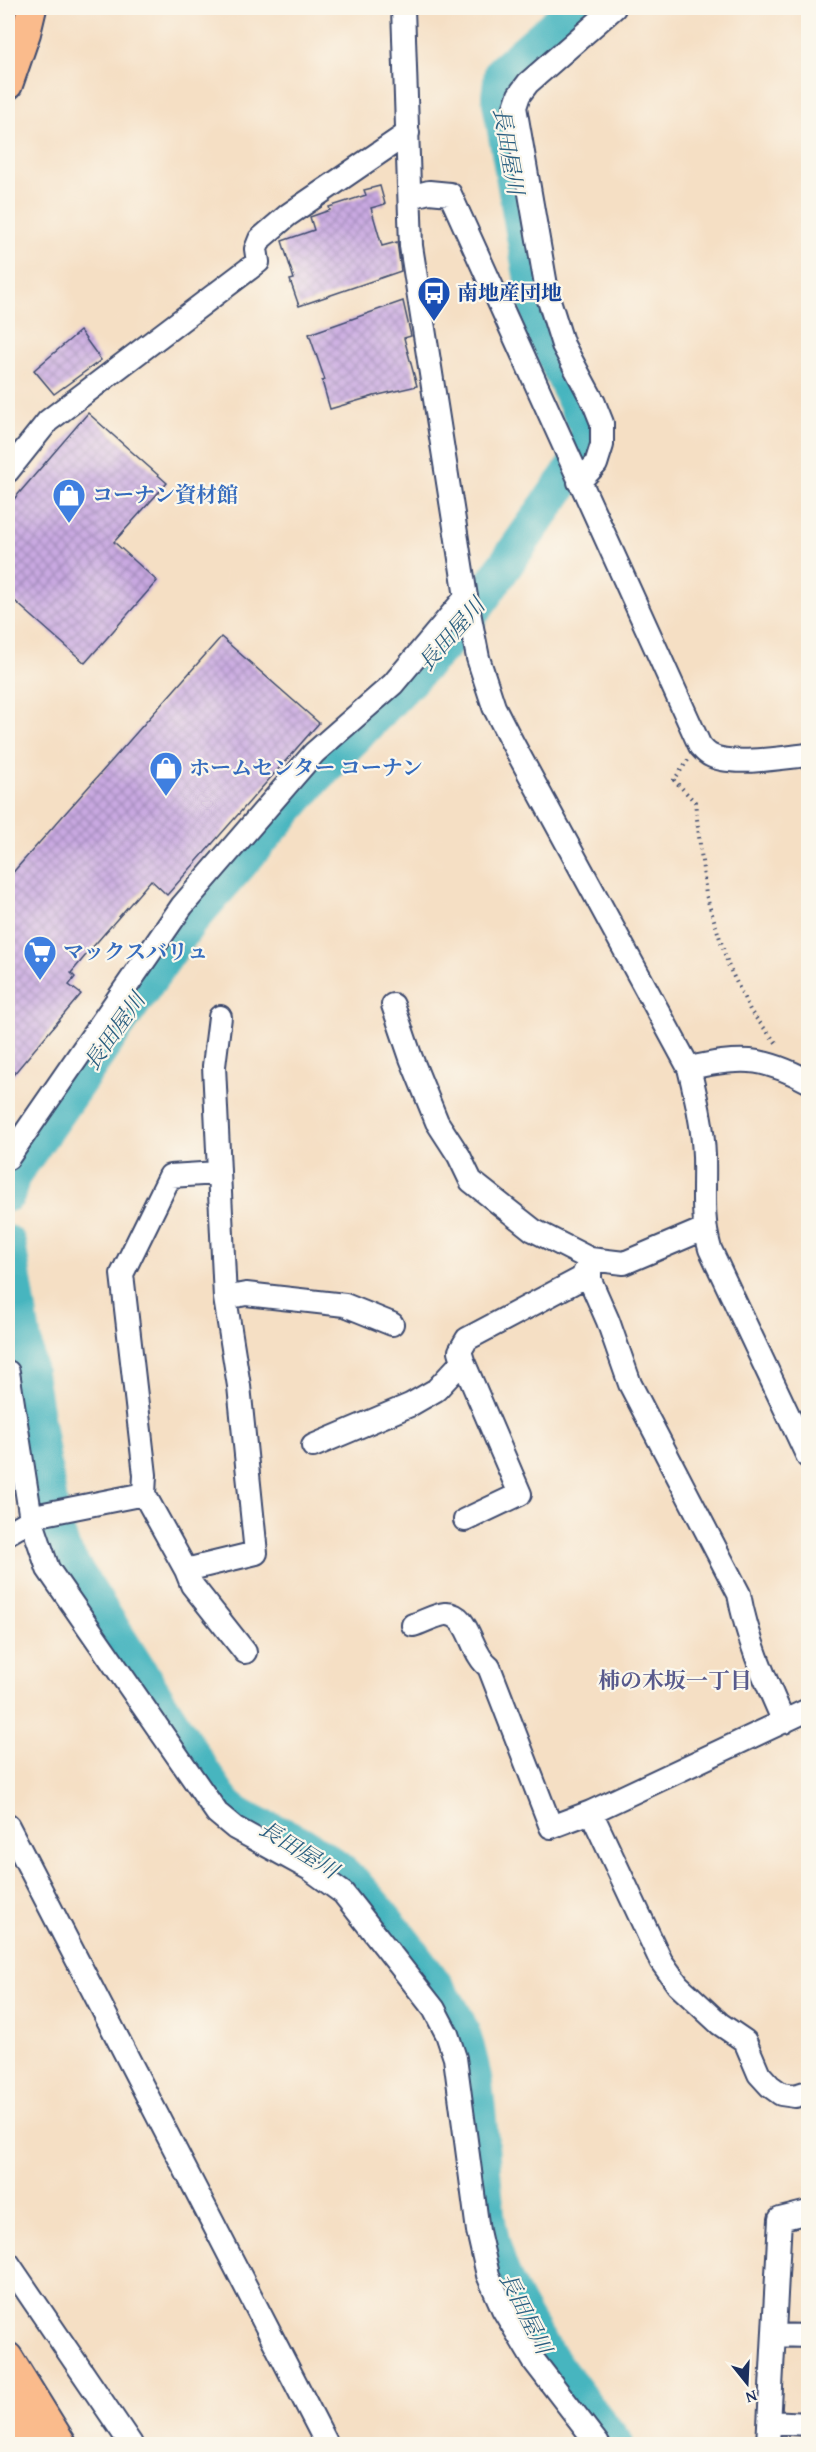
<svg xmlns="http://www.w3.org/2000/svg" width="816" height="2452" font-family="'Gentium Book Plus','Noto Serif JP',serif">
<defs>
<pattern id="building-cross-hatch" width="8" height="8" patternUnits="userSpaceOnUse" patternTransform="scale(1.5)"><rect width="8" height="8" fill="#c9a9e1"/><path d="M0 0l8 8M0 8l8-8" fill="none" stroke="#a28aba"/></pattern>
</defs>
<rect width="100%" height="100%" fill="#fbf7ec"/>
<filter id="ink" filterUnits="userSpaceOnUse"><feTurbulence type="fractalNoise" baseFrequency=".0167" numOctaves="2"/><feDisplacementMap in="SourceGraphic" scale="12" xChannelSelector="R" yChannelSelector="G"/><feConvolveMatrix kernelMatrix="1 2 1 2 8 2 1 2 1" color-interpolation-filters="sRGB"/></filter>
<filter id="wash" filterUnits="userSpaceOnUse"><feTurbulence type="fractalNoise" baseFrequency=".008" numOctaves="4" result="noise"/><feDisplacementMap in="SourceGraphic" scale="24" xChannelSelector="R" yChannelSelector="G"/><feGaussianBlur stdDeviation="1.35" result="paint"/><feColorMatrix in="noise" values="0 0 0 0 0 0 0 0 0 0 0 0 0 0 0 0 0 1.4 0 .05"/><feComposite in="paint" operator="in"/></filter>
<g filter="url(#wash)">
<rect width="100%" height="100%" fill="#f5dfc4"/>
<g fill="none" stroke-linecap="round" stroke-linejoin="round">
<path stroke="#46b5bf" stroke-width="36" d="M8,1194L12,1177L190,921L313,780L463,625L581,457L588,430L540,325L499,97L502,72L575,8
M8,1243L52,1516L63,1551L208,1780C214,1789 220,1799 227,1806C246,1824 277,1831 300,1843C311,1850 323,1858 334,1866C361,1887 382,1916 404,1943C421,1966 439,1988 453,2013C485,2070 478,2163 489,2227C503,2309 566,2381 616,2444"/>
</g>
<g id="blocks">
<path fill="url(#building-cross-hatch)" d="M380,186L385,204L371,208L382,246L397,242L401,271L299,306L290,280L294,279L282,241L314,230L310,217L330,210L329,207L366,195L364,190Z
M403,301L411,336L404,338L417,386L374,396L330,409L322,381L325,380L309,334Z
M80,331L101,360L54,394L34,370Z
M88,413L167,483L114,542L157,581L85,663L8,595V506Z
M221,637L319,723L167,895L151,880L91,949L71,973L75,977L69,985L81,994L8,1081V878Z"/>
</g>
</g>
<g filter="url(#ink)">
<use href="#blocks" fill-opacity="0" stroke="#3c496d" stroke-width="1.5"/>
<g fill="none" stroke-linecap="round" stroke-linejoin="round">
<defs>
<path id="minor" d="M403,8L411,246L466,597L478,658L494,707L513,744L689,1068C696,1097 703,1126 704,1156C705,1188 701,1218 710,1249L808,1457
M410,197L429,192L450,194L700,746C703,749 706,753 710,755C731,767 785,757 808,755
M8,471L48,421L258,262L256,249L260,239L288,215L408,133
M579,482L596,464L602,445V423L594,403L563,345L548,297L515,107L519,95L528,83L614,8
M393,1005L411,1058L437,1122L459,1156L471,1181L533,1230L590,1259V1280L608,1321L630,1384L739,1594C747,1639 765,1679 784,1722
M689,1068C739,1057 762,1056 808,1081
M8,1158L182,906L314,753L393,684L466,597
M225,1298L246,1294L345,1305L392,1324
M8,1372L31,1519L48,1569L217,1813L235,1828L310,1869L343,1893L434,2009L447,2034L455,2058L478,2231L488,2275L503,2309L534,2361L598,2444
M313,1446L410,1405L436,1390L463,1361
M144,1494L145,1475L122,1274L170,1176L218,1173
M465,1520L520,1494L463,1361L460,1351L467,1339L582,1278L590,1259L624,1263L704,1229
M8,1533L39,1515L144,1494L186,1570L256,1553L239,1386L225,1298L214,1066L220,1017
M186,1570L192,1585L245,1652
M413,1625C423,1622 435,1615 445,1614C470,1612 470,1654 489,1667L551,1827L591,1812L808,1710
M591,1812L661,1961L678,1985L720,2024L745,2041L759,2074L770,2086L781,2094L795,2096L808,2092
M8,1826L327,2444
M8,2263L131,2444
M775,2335L808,2336
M770,2422L808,2424
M768,2444L780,2219L808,2212"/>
<path id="major" d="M8,85L26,33L32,8
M8,2357L62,2444
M8,2406L32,2444"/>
</defs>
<use href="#minor" stroke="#3c496d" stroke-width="26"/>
<use href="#major" stroke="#3c496d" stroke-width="32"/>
<path stroke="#3c496d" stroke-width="4" stroke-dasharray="1.5 4.5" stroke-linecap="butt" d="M688,760L674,780L695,802L706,895L729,967L751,1012L778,1045"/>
<use href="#minor" stroke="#fff" stroke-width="22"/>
<use href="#major" stroke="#fabb8c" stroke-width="28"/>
</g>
</g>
<defs>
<symbol id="bus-pin" viewBox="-11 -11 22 30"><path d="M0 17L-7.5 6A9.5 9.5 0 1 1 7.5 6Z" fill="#1a4fb4" stroke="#fbf7ec"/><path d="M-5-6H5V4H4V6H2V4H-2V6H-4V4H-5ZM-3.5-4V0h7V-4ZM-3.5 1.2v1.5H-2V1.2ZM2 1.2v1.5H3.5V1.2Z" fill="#fff"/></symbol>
<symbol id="shop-pin" viewBox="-11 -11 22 30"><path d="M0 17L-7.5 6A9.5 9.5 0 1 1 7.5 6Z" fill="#3f7fe0" stroke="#fbf7ec"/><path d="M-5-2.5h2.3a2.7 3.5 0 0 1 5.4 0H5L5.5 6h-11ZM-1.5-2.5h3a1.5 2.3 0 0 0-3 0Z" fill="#fff"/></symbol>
<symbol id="supermarket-pin" viewBox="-11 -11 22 30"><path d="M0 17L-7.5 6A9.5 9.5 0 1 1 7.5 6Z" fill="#3f7fe0" stroke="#fbf7ec"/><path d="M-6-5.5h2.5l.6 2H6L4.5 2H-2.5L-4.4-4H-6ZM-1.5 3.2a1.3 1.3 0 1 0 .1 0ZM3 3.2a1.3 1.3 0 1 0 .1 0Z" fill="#fff"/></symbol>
</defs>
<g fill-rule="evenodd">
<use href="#bus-pin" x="415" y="274" width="38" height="52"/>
<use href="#shop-pin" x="50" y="476" width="38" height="52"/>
<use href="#shop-pin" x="147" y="749" width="38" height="52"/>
<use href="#supermarket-pin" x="21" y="933" width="38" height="52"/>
</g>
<g text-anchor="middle" stroke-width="4.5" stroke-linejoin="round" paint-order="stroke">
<g font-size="21" font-weight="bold" fill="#164399" stroke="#fbf7ec" text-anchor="start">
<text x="457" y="300">南地産団地</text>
</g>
<g font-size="21" font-weight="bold" fill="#366cbe" stroke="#fbf7ec" text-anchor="start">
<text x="92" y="502">コーナン資材館</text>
<text x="189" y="775">ホームセンター コーナン</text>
<text x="63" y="959">マックスバリュ</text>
</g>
<g font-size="22" font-style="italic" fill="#2a5e80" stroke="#fbf7ec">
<text transform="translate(509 151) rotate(80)" y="8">長田屋川</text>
<text transform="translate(451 634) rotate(-49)" y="8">長田屋川</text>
<text transform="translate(114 1031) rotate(-55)" y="8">長田屋川</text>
<text transform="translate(299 1849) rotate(32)" y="8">長田屋川</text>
<text transform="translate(526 2313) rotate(63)" y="8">長田屋川</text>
</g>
<g font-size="22" font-weight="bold" fill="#585a8c" stroke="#fbf7ec">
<text x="675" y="1688">柿の木坂一丁目</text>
</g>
</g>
<rect width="816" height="2452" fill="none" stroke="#fbf7ec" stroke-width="30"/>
<g transform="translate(747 2383) rotate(162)" stroke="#fbf7ec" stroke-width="4.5" paint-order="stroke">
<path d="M0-4.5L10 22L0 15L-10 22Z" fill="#1b2f5e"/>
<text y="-9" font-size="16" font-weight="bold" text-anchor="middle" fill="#1b2f5e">N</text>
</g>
</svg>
